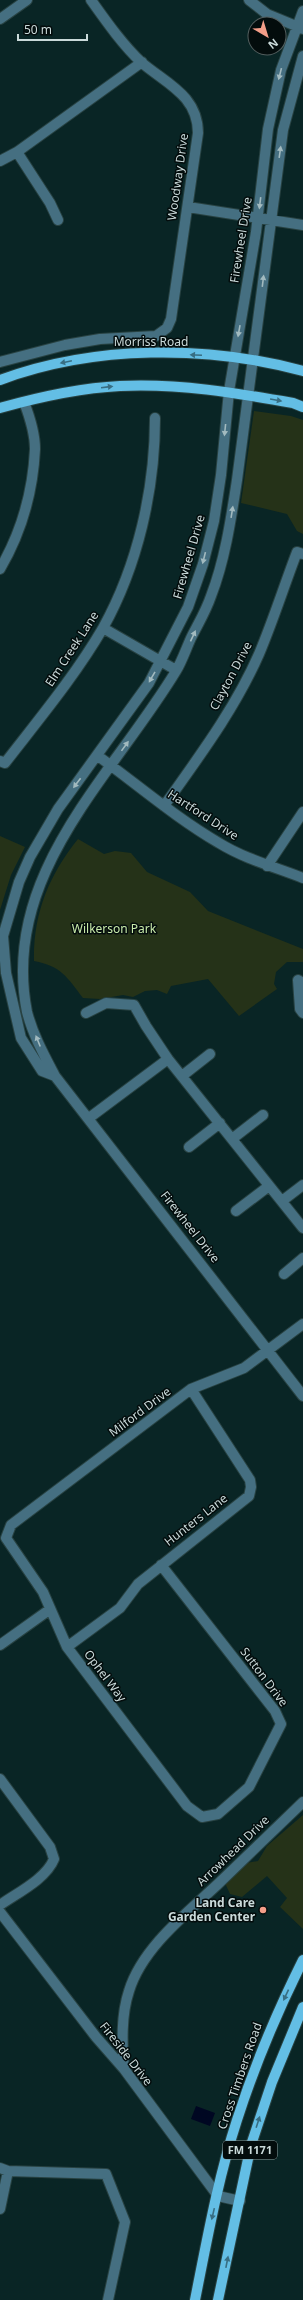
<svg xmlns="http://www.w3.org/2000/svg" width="303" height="2300" font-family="'Noto Sans',sans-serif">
<rect width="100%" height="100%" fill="#092525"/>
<path fill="#253218" d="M254,411L291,416L303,420V534L297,531L287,514L241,503Z
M0,836L25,847L11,875L0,910Z
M78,839L104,854L115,851L131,853L147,872L190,892L208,911L303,949V962H287L276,972L274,984L277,989L239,1016L208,979L171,986L167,994L157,990L145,991L133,997L123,995L100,999L83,998C67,977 61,966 34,961C33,914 49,875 78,839Z
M303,1815V1929L280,1907L287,1898L267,1876L242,1897L230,1894L225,1883L241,1864L258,1861L267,1846Z"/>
<path fill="#000722" d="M196,2106L215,2113L210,2126L191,2119Z"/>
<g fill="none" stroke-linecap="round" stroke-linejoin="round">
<defs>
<path id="minor" d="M249,0L267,14L303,29
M0,19L27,0
M303,56L283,130L237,480C231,519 225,560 211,596C206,611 198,624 191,638C186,649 182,661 176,671C112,777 0,875 27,1012C33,1035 44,1055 55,1076L303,1396
M17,152L50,203L58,220
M0,161L17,152L142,62
M188,207L303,225
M0,362L65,345L100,339L156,336L167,328L171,319L198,133C198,95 165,83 141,62C122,44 106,21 91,0
M0,569C21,533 33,491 35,449C35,435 29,415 24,402
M103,628L176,670
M98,756C138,785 176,818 219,843C245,859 275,867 303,878
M0,761L5,763C39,719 75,676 103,628C138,565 155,489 155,418
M164,806C198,758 235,709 259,654C273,621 284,586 297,552L303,554
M267,866L303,812
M303,983L298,980L300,1009L303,1013
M86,1013L106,1003L134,1005L146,1026L168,1059L303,1228
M55,1076L42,1071L21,1038L6,973L3,936L19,882L30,857L58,809L149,683L188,607L203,564L214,521L221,475L229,391L256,232L268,129L281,70L303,11
M182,1076L210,1054
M89,1118L168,1059
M232,1139L263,1115
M189,1147L220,1123
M282,1201L303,1185
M236,1211L269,1186
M284,1274L303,1258
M161,1565L275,1711L281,1724L249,1787L218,1814L202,1817L187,1806L67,1647L43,1592L6,1538L11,1525L191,1389L244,1368L303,1324
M0,1645L49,1610
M67,1647L120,1608L138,1584L249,1496L251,1487L250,1480L191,1389
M0,1779L50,1847L54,1859C46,1879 17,1893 0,1905
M0,1912L96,2037L124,2069L218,2196L240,2201
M124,2069C122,2043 121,2015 129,1991C142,1948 187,1913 218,1884C246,1857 275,1829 303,1802
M0,2168L8,2171L106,2174L125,2222L108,2300
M0,2209L8,2171"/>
<path id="major" d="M0,380C94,345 207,345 303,371
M0,408C39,397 80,388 120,386C178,383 236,393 293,403L303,407
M195,2300C207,2240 218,2178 237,2120C255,2064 277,2012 303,1960
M218,2300L251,2145L272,2082L303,2007"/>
</defs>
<use href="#minor" stroke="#284242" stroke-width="12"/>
<use href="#major" stroke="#284242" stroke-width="12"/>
<use href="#minor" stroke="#456f81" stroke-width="10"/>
<use href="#major" stroke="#63bee5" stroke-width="10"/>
</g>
<defs><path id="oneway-solid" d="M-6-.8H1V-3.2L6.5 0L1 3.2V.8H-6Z"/></defs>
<g fill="#a2babf">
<use href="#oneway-solid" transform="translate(280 74) rotate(104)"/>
<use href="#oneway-solid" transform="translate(280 152) rotate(-82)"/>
<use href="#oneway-solid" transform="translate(260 203) rotate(97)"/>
<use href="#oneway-solid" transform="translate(263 281) rotate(-83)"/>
<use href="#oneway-solid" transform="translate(239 331) rotate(100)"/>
<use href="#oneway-solid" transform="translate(225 430) rotate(96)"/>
<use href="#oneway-solid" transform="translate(232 512) rotate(-81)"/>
<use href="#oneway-solid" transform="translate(204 558) rotate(104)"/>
<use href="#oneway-solid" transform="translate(193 636) rotate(-65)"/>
<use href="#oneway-solid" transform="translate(152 677) rotate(120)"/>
<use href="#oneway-solid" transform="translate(125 746) rotate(-54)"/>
<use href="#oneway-solid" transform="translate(77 783) rotate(127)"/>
<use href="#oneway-solid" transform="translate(38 1041) rotate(-112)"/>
</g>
<g fill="#386e83">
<use href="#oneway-solid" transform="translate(196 355) rotate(-177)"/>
<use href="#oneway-solid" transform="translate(66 362) rotate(168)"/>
<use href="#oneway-solid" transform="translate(107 387) rotate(-7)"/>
<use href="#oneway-solid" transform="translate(276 400) rotate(10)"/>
<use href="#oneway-solid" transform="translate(286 1995) rotate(115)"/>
<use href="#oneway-solid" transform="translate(258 2122) rotate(-72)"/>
<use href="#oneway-solid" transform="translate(213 2214) rotate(103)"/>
<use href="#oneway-solid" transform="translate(227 2262) rotate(-79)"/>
</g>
<circle fill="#f49e89" stroke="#030c0c" stroke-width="1.5" cx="263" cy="1910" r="4"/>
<g text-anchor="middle" stroke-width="3" stroke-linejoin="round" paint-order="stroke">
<rect fill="#030c0c" stroke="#8e9c9c" stroke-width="1" x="223" y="2141" width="54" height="18" rx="3"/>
<g font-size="11" font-weight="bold" fill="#cadada">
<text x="250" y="2154">FM 1171</text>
</g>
<g font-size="12" fill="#cadada" stroke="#030c0c">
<text transform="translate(178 177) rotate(-82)" y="4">Woodway Drive</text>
<text transform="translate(241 240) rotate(-81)" y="4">Firewheel Drive</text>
<text x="151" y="346">Morriss Road</text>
<text transform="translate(189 557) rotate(-74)" y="4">Firewheel Drive</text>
<text transform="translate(72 649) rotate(-57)" y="4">Elm Creek Lane</text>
<text transform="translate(231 676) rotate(-62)" y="4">Clayton Drive</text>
<text transform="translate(203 815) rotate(33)" y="4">Hartford Drive</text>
<text transform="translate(190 1227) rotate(52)" y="4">Firewheel Drive</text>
<text transform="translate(140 1412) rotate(-37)" y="4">Milford Drive</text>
<text transform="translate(196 1520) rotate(-38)" y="4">Hunters Lane</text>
<text transform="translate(105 1676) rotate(53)" y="4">Ophel Way</text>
<text transform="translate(264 1677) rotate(53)" y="4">Sutton Drive</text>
<text transform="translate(233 1851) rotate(-44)" y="4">Arrowhead Drive</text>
<text transform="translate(126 2054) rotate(52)" y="4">Fireside Drive</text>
<text transform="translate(240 2076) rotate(-71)" y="4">Cross Timbers Road</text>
</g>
<g font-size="12" fill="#c9ebab" stroke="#030c0c">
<text x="114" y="933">Wilkerson Park</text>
</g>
<g font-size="12" font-weight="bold" fill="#cadada" stroke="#030c0c" text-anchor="end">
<text x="255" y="1907">Land Care<tspan x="255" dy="14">Garden Center</tspan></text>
</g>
</g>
<g transform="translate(267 36) rotate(142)"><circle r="19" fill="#030c0c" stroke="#535e5e"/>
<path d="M0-3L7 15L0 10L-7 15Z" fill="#f49e89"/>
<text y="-6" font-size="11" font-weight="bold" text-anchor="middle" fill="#cadada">N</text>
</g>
<path d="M18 34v6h69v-6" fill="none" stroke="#cadada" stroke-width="2"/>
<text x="24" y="34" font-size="12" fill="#cadada" stroke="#030c0c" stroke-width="3" paint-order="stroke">50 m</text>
</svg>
